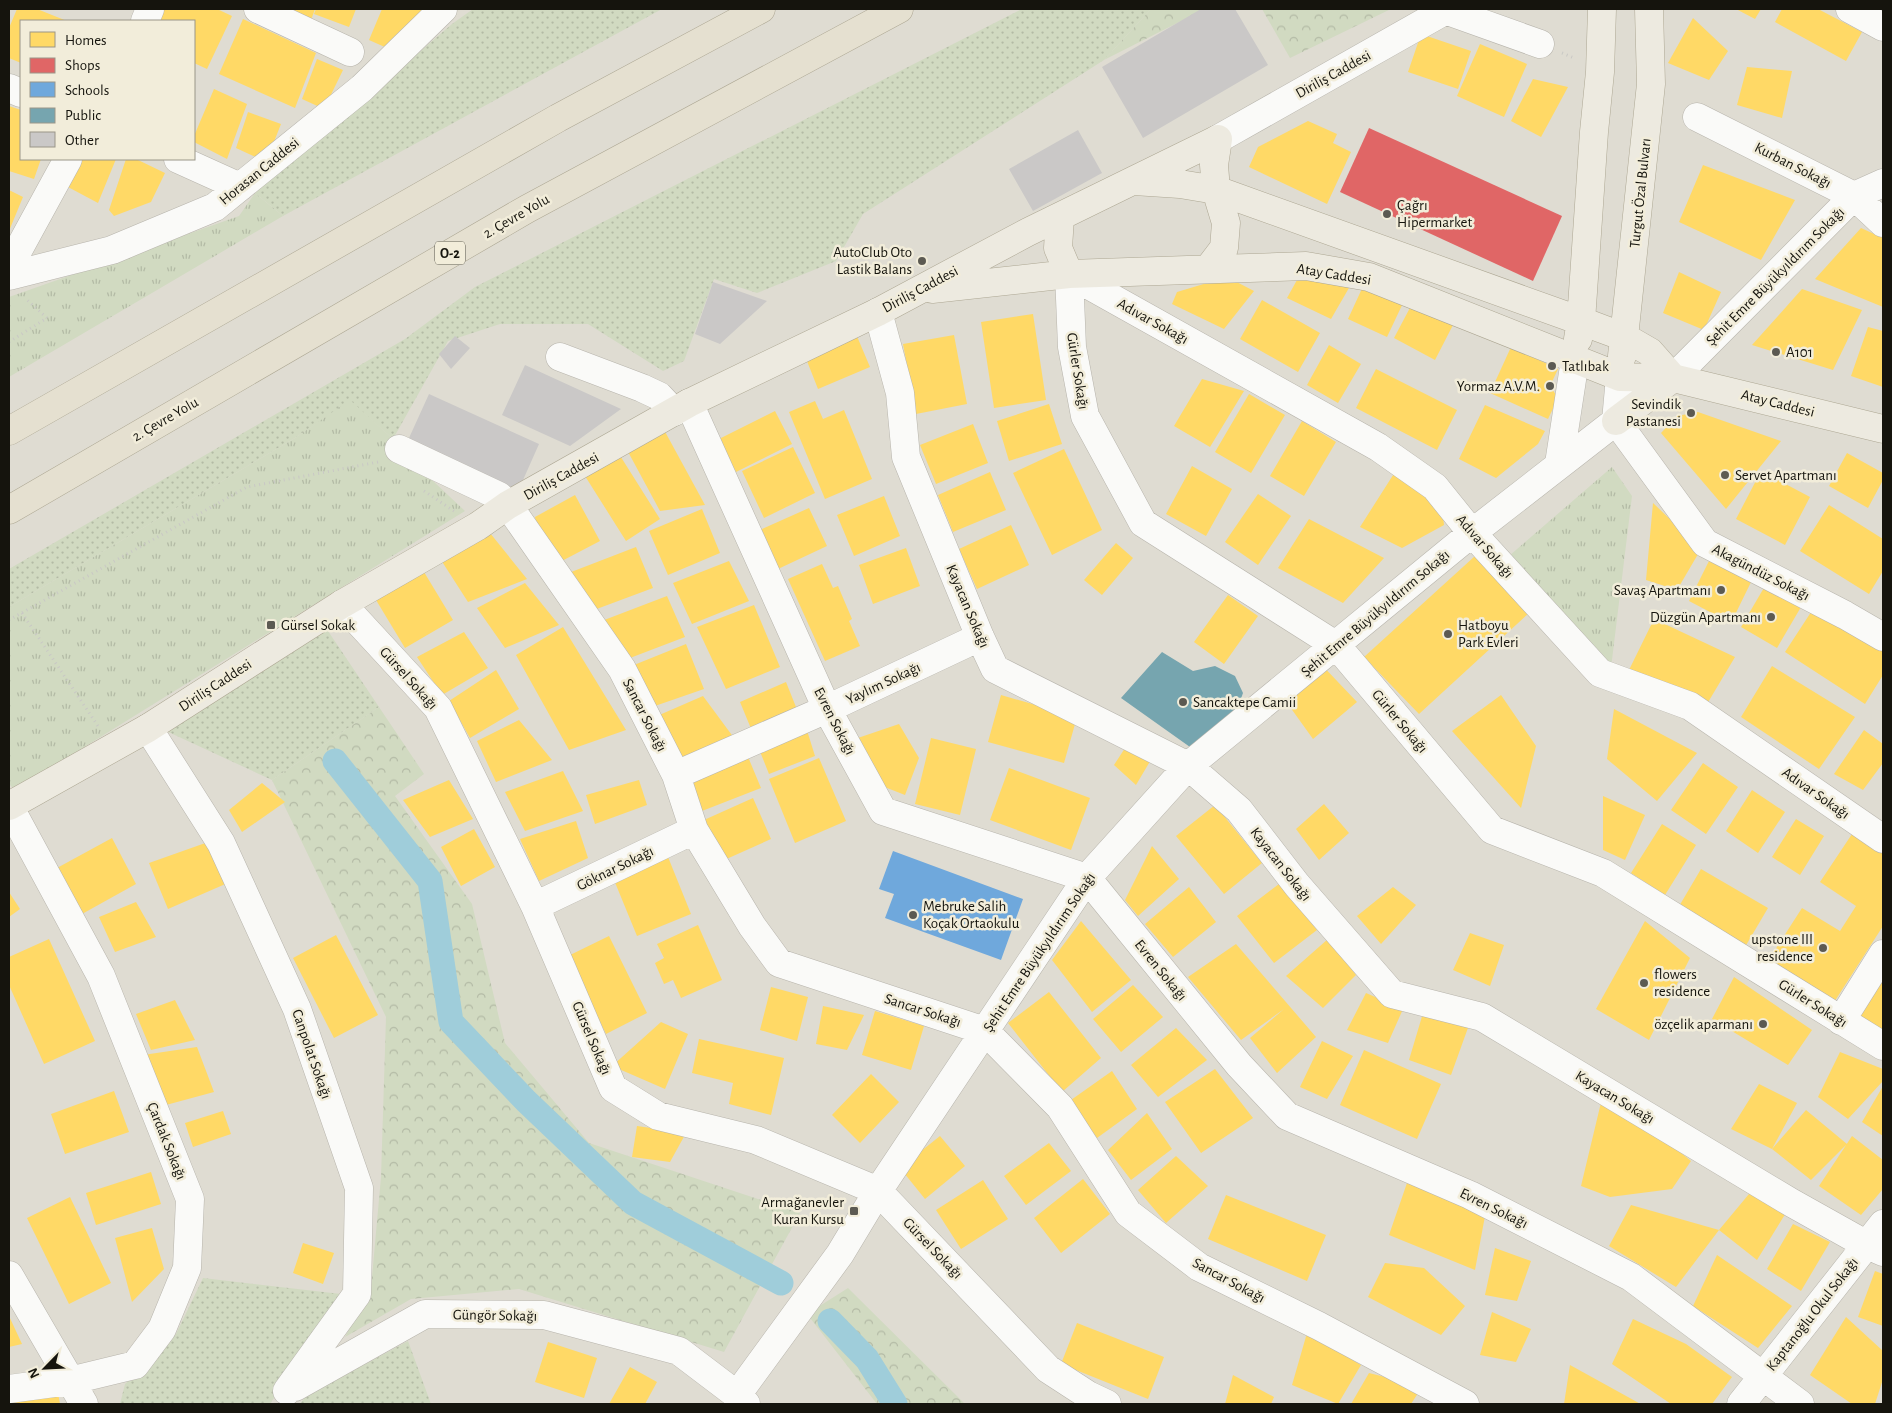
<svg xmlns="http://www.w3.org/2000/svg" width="1892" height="1413" font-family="'Alegreya Sans',sans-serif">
<defs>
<pattern id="grass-dots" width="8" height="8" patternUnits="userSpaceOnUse" patternTransform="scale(1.25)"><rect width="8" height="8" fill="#d1dac1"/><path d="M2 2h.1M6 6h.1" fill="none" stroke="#b3baa5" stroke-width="1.8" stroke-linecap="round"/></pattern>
<pattern id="forest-crowns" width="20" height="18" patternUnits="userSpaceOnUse" patternTransform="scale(1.25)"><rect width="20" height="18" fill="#d1dac1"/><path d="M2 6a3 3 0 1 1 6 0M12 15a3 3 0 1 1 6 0" fill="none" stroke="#b3baa5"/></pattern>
<pattern id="park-tufts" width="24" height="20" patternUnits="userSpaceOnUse" patternTransform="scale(1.25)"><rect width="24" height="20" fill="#d1dac1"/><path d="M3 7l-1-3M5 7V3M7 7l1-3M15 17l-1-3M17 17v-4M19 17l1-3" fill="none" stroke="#b3baa5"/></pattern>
</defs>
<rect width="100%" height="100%" fill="#dfdcd2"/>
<path fill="url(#grass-dots)" d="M473,9H662L283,216L255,193L452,24Z
M1022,9H1151L1104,60L863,214L836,261L757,293L714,279L684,361L663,371L588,324H500L448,341L393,439L350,401L295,438L9,607V569L405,339L475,287Z
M326,628L379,707L272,780L164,730Z
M203,1278L341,1294L270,1404H120L125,1384L176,1334Z
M408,1341L431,1404H300L306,1396Z"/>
<path fill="url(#forest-crowns)" d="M1151,9H1205L1104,60Z
M1262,9H1391L1290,58Z
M379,707L424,774L395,796L472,904L505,1043L589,1143L800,1213L724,1352L519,1289L411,1299L345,1337L371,1288L381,1177L386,1017L272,780Z
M848,1288L965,1404H877L807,1314Z"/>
<path fill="url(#park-tufts)" d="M255,193L283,216L9,377V297L239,216Z
M350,400L393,439L399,449L465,511L15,790L9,784V607L295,438Z
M1612,467L1632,496L1611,668L1509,556Z"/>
<path fill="#ffd966" d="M17,9H37L67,21H21V63L9,58V28Z
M157,9H217L232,16L207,69L194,63V21H152Z
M282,9H315L311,20Z
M316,9H356L349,27L314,14Z
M382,9H422L424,10L387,48L369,40Z
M1736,9H1761L1755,19Z
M1782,9H1818L1862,32L1846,61L1775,22Z
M1693,18L1728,51L1709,80L1668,63Z
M243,19L316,53L295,108L219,74Z
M1421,34L1471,51L1458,89L1408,72Z
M1480,44L1527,64L1504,117L1457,96Z
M317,59L343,70L324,109L302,99Z
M1747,67L1792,71L1782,118L1737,105Z
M1533,79L1568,87L1541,137L1511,121Z
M214,89L247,104L227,159L194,142V136Z
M9,106L21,110V159H41L34,179L9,171Z
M248,112L281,124L266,162L236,148Z
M1308,121L1337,134L1333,143L1351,152L1327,204L1249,167L1258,147Z
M78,159H116L98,203L68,187Z
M126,159H136L165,173L151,202L114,216L109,210Z
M1703,165L1795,200L1761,260L1679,222Z
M9,190L23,197L9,231Z
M1861,228L1883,238V307L1815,279Z
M1330,271L1353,281L1331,319L1287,298L1297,280Z
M1679,272L1721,292L1704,330L1663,313Z
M1227,277L1254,291L1224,329L1172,304L1177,292Z
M1365,282L1404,301L1387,337L1348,319Z
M1802,289L1862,310L1833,370L1752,345Z
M1262,300L1320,333L1298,372L1240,339Z
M1412,304L1453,325L1435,360L1394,338Z
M1033,314L1046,400L994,408L981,322Z
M1868,327L1883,331V387L1851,376Z
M856,334L870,367L818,389L805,356Z
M954,335L967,404L916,414L903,344Z
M1329,345L1361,364L1338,403L1307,385Z
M1511,347L1558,369L1550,386L1558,398L1548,419L1490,393Z
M1376,369L1457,410L1437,450L1356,408Z
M1202,379L1244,391L1210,447L1174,426Z
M1249,394L1285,415L1251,473L1215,452Z
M815,401L823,419L844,410L872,479L825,499L789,412Z
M1049,404L1062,444L1009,461L997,421Z
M1485,405L1545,431L1538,444L1496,478L1459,459Z
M775,411L792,444L736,472L719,439Z
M1698,412L1781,441L1726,509L1661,433L1677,416Z
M1302,421L1336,442L1304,496L1270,476Z
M973,424L988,463L936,484L920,445Z
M663,428L705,505L660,511L626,448Z
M793,447L815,493L764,518L742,471Z
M1064,449L1102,530L1052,555L1013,473Z
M1847,453L1883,473V480L1868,508L1829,486Z
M619,454L660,519L626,541L585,476Z
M1192,466L1232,489L1206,536L1166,514Z
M1761,471L1810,497L1785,545L1736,519Z
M990,472L1006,510L953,532L938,495Z
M1395,472L1441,498L1444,525L1402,548L1360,527Z
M1258,494L1291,516L1258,565L1225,542Z
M575,495L600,541L558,563L536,523L535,517Z
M884,496L900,536L854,556L837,515Z
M1653,503L1701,549L1677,590L1646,580Z
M1829,505L1883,539V571L1869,594L1800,551Z
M809,508L827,546L778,569L760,530Z
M702,509L720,553L668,575L649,531Z
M1309,519L1384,558L1343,603L1278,568Z
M1011,525L1029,565L977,589L959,549Z
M490,533L527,579L468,602L441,560Z
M1116,543L1133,558L1102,595L1084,580Z
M636,547L653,588L594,610L566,574Z
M906,548L920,586L873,604L859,565Z
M1475,556L1530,612L1419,714L1364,657Z
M1711,557L1753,578L1731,623L1689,601Z
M729,561L749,601L692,624L673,583Z
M822,564L833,588L838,586L852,619L849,621L860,646L825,661L788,579Z
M421,567L453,620L405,648L373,595Z
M525,583L559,625L505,648L477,608Z
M1765,586L1801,607L1777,648L1741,627Z
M1228,595L1258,616L1224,664L1194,642Z
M667,596L685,637L630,658L599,622Z
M754,605L780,667L726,689L697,627Z
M1815,606L1883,651V675L1865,704L1785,652Z
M1654,619L1735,657L1707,704L1629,670Z
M563,627L626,730L569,750L516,655Z
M464,632L488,668L442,695L417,657Z
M686,644L704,689L652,707L629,667Z
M1318,661L1357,702L1313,739L1285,700Z
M1772,666L1855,717L1819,769L1741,717Z
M496,670L519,709L470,738L449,701Z
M786,682L798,712L752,731L740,702Z
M1001,695L1077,717L1064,763L988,742Z
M1501,695L1536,746L1521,808L1452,731Z
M703,696L737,742L679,769L657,716Z
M1614,709L1697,753L1657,801L1607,759Z
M519,720L552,760L496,782L477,741Z
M805,724L815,756L769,774L757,744Z
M899,724L919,758L905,795L882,786L849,741Z
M1864,730L1883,744V763L1863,790L1834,774Z
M931,738L976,749L960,815L915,804Z
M1127,745L1152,758L1136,785L1114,765Z
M746,752L761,788L702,811L688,774Z
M819,758L846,821L795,843L769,779Z
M1703,763L1738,787L1706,834L1671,810Z
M1009,768L1090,798L1071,850L990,820Z
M563,771L583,811L525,831L505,792Z
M449,780L473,819L430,837L403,800Z
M639,780L647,805L595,824L586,795Z
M262,783L285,802L242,832L229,810Z
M1752,790L1785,812L1758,853L1726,831Z
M1603,796L1645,815L1625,860L1603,850Z
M753,798L771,839L722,861L704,820Z
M1324,804L1349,833L1319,860L1296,829Z
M1215,805L1262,863L1224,894L1176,836Z
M1796,819L1824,836L1800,875L1772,857Z
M576,821L588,858L539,881L520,839Z
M1662,824L1696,845L1665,895L1631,873Z
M474,829L495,867L461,886L441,847Z
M1852,834L1883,854V926L1831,1007L1766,964L1802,908L1840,931L1856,906L1820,882Z
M112,838L136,884L82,914L57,868Z
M211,841L230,882L168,909L149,863Z
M1152,846L1179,879L1138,916L1125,900Z
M668,857L691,914L637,936L614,880Z
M1701,869L1768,908L1745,947L1678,908Z
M1279,884L1317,930L1274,963L1237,916Z
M1189,887L1216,922L1173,957L1145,924Z
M1393,887L1416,905L1381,944L1357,916Z
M9,892L20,909L9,917Z
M136,902L156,937L115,952L99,917Z
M1081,921L1131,980L1092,1012L1052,960Z
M1645,921L1690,958L1649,1040L1596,1009Z
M698,925L722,980L681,998L673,980L664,984L655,963L664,958L657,944Z
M1470,933L1504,945L1490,986L1453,970Z
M336,935L378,1015L334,1038L293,958Z
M609,936L647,1013L606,1034L568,956Z
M49,939L95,1041L44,1064L9,985V957Z
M1328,939L1356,975L1323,1008L1286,976Z
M1236,944L1316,1037L1277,1073L1250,1038L1284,1009L1241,1040L1188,977Z
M1883,975V1038L1853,1019Z
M1734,977L1812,1030L1788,1065L1712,1019Z
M1133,985L1163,1017L1121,1052L1093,1019Z
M771,987L808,997L797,1041L760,1030Z
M1049,992L1101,1058L1062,1092L1008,1023Z
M1366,993L1403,1009L1388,1043L1347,1030Z
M175,1000L195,1040L151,1050L136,1014Z
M1426,1003L1469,1025L1451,1075L1409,1060Z
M823,1006L864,1015L847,1050L816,1044Z
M875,1011L924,1026L911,1070L862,1055Z
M661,1022L688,1034L665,1089L612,1066Z
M1176,1028L1207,1060L1158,1097L1131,1065Z
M699,1039L784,1058L771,1115L729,1104L733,1083L692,1073Z
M1322,1041L1353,1056L1327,1099L1300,1087Z
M197,1047L214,1092L166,1105L143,1055Z
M1364,1050L1441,1084L1417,1139L1340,1105Z
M1840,1052L1883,1069V1081L1848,1119L1818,1097Z
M1215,1069L1253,1118L1201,1153L1165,1102Z
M1112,1071L1137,1109L1097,1138L1071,1100Z
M871,1074L899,1102L860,1143L832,1115Z
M1759,1084L1797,1103L1772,1149L1731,1129Z
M1883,1086V1136L1862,1122Z
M1604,1090L1691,1161L1672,1189L1610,1197L1581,1186Z
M114,1091L129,1132L65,1154L51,1114Z
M1806,1110L1847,1144L1811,1180L1772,1149Z
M223,1111L231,1134L193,1147L185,1123Z
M1147,1113L1172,1149L1131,1180L1108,1150Z
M637,1126L686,1133L670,1162L632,1157Z
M940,1136L965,1166L925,1199L900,1168Z
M1852,1136L1883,1160V1189L1861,1215L1819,1186Z
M1049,1143L1071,1171L1026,1205L1004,1176Z
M1176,1156L1208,1186L1166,1223L1138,1190Z
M151,1172L161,1204L96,1225L86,1193Z
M1083,1179L1110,1214L1061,1253L1034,1218Z
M983,1180L1008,1219L961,1249L936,1210Z
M1407,1183L1485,1216L1475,1270L1389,1235Z
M1749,1194L1792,1203L1757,1260L1719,1230Z
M1226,1195L1326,1235L1307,1281L1208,1239Z
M70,1197L111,1283L69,1304L27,1218Z
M1631,1205L1719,1230L1676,1287L1609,1246Z
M1793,1224L1830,1242L1801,1291L1767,1269Z
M152,1228L164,1269L132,1302L115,1238Z
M303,1243L334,1253L323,1284L293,1273Z
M1495,1248L1531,1261L1517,1301L1485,1295Z
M1717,1255L1792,1306L1758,1348L1693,1306Z
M1385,1263L1424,1268L1465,1306L1441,1335L1368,1297Z
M1875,1271L1883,1274V1326L1858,1317Z
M1492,1312L1531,1329L1516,1362L1480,1355Z
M9,1316L22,1344L9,1347Z
M1846,1317L1883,1351V1379L1875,1404H1852L1810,1375Z
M1633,1319L1686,1344L1732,1377L1712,1404H1671L1612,1364Z
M1077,1323L1164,1357L1148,1399L1061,1364Z
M1307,1333L1361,1365L1338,1404L1292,1385Z
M548,1342L597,1358L584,1398L535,1382Z
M1570,1365L1637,1402L1640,1404H1564Z
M630,1367L657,1382L645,1404H609Z
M1369,1373L1389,1378L1420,1390L1411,1404H1351Z
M1233,1375L1274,1397L1271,1404H1225Z
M58,1393L60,1404H9V1402Z"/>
<path fill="#e06666" d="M1369,128L1562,216L1533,281L1340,192Z"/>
<path fill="#6fa8dc" d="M893,851L1023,899L1001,960L885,918L894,894L879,889Z"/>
<path fill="#76a5af" d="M1162,652L1193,671L1215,666L1235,676L1243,693L1238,707L1190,747L1121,698Z"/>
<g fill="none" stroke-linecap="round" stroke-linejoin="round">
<path stroke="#9fcdda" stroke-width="25" d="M335,761L430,881L451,1022L526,1101L633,1203L781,1283
M830,1321L867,1359L895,1404"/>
</g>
<path fill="#cac8c7" d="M1201,9H1235L1268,65L1143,138L1102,67Z
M1078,130L1102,173L1033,211L1009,169Z
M713,282L767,301L720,344L695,334Z
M455,336L470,348L451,369L439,354Z
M525,365L621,409L570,446L502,415Z
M429,394L539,444L515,498L404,449Z"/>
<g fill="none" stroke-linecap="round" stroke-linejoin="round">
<defs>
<path id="minor" d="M258,9L350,52
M1850,9L1883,27
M1445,10L1540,44
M145,21L150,9
M9,88L21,93
M1697,117L1854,196L1883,223
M1218,139L1448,9
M178,159L240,187
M9,267L68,159
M1069,274L1072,347L1085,416L1143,523L1337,646L1492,830L1603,873L1883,1046
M1069,274L1378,447L1435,487L1472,533L1600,673L1690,706L1883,839
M9,276L112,250L215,207L362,88L443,9
M878,312L900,393L906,457L980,637L995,669L1188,766L1239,810L1297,885L1392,994L1482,1017L1792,1203L1867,1245L1883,1252
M560,357L642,388L659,396L674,412
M1620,377L1616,421L1705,543L1845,615L1883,637
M1673,378L1854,196L1883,183
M689,403L827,709L883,811L1087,878L1239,1065L1287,1116L1470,1195L1631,1277L1800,1404
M399,449L499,496L508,505L622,669L676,775L694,830L752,926L779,963L985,1031L1060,1107L1128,1213L1199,1267L1319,1326L1465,1404
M1559,464L1575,360
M342,604L438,708L535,906L613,1088L658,1116L756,1140L878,1191L1048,1369L1088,1395L1107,1404
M148,728L221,843L297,1009L359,1188L357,1294L287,1391
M676,775L827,709L980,637
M9,806L101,976L190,1199L187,1268L162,1329L135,1365L69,1381L9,1389
M535,906L694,830
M1841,1021L1883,954
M9,1275L84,1404
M295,1387L425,1314L544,1315L679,1351L737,1395L746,1404
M737,1395L840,1254L878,1191L1087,878L1188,766L1472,533L1616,421
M1741,1404L1883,1224"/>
<path id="major" d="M1134,181L1180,184L1216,190L1581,321L1624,337L1650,352L1673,378
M1060,217L1058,248L1069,274
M932,289L1069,274L1306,266L1369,277L1620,377L1673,378L1883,429
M1578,339L1581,321L1594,132L1600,72L1602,9
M1622,356L1651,84L1649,9
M1616,421L1673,378
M9,806L148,728L342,604L478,526L508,505L689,403L878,312L1028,232L1218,139L1214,165L1216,190L1226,223L1224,248L1208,269"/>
<path id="highway" d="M9,431L558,118L761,9
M9,510L527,209L899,9"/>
</defs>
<use href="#minor" stroke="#b7b4ac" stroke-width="29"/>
<use href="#major" stroke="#ada793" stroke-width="29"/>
<use href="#highway" stroke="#ada793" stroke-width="29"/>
<path stroke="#c9c8c5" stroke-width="3" stroke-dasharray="1 4" stroke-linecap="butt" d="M1562,53L1574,58
M9,342L47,318L26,299
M424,491L454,511
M22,613L98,726
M9,620L247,487L378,462"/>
<use href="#minor" stroke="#fafaf8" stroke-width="28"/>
<use href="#major" stroke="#edeae0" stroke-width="28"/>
<use href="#highway" stroke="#e5e0d0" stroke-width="28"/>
</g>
<g fill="#5c5a52" stroke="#f2edda" stroke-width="2">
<circle cx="1387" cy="214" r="5"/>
<circle cx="922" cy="261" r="5"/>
<circle cx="1776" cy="352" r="5"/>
<circle cx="1552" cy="366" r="5"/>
<circle cx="1550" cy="386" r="5"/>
<circle cx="1691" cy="413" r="5"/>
<circle cx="1725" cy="475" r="5"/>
<circle cx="1721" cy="590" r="5"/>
<circle cx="1771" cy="617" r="5"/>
<rect x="266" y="620" width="10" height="10" rx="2.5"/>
<circle cx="1448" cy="634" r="5"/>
<circle cx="1183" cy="702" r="5"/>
<circle cx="913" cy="915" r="5"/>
<circle cx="1823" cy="948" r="5"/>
<circle cx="1644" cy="983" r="5"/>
<circle cx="1763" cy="1024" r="5"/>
<rect x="849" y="1206" width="10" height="10" rx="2.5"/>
</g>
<g text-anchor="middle" stroke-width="5" stroke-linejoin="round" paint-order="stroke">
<rect fill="#f2edda" stroke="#57554a" stroke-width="1" x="435" y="241.5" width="30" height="23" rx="4"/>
<g font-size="14" font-weight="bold" fill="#15140d">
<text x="450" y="258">O-2</text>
</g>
<g font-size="15" fill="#15140d" stroke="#f2edda">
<text transform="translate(1333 74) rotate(-29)" y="5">Diriliş Caddesi</text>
<text transform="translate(1793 165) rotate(27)" y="5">Kurban Sokağı</text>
<text transform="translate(259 171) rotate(-39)" y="5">Horasan Caddesi</text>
<text transform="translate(1640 193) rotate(-84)" y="5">Turgut Özal Bulvarı</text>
<text transform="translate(516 216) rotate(-30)" y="5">2. Çevre Yolu</text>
<text transform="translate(1334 274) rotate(9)" y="5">Atay Caddesi</text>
<text transform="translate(1775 276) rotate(-45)" y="5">Şehit Emre Büyükyıldırım Sokağı</text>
<text transform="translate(920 289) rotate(-28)" y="5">Diriliş Caddesi</text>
<text transform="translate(1153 321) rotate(29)" y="5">Adıvar Sokağı</text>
<text transform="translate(1078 371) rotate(81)" y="5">Gürler Sokağı</text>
<text transform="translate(1778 403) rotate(14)" y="5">Atay Caddesi</text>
<text transform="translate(165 419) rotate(-30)" y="5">2. Çevre Yolu</text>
<text transform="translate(561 476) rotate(-29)" y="5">Diriliş Caddesi</text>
<text transform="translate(1485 546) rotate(49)" y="5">Adıvar Sokağı</text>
<text transform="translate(1761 572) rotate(27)" y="5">Akagündüz Sokağı</text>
<text transform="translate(968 606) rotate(67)" y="5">Kayacan Sokağı</text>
<text transform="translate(1375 613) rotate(-40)" y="5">Şehit Emre Büyükyıldırım Sokağı</text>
<text transform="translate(409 678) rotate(48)" y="5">Gürsel Sokağı</text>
<text transform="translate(883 683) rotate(-25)" y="5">Yaylım Sokağı</text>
<text transform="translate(215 685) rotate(-33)" y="5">Diriliş Caddesi</text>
<text transform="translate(645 715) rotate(63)" y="5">Sancar Sokağı</text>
<text transform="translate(835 721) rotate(63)" y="5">Evren Sokağı</text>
<text transform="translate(1400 721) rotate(50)" y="5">Gürler Sokağı</text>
<text transform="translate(1816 793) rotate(35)" y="5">Adıvar Sokağı</text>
<text transform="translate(1281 864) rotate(52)" y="5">Kayacan Sokağı</text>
<text transform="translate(615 868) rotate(-26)" y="5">Göknar Sokağı</text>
<text transform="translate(1039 952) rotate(-56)" y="5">Şehit Emre Büyükyıldırım Sokağı</text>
<text transform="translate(1161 970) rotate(51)" y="5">Evren Sokağı</text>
<text transform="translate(1813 1003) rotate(32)" y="5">Gürler Sokağı</text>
<text transform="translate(923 1010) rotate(18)" y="5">Sancar Sokağı</text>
<text transform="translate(592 1038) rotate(67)" y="5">Gürsel Sokağı</text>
<text transform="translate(312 1054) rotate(71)" y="5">Canpolat Sokağı</text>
<text transform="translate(1615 1097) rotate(31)" y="5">Kayacan Sokağı</text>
<text transform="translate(167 1141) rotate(68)" y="5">Çardak Sokağı</text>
<text transform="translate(1494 1208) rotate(26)" y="5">Evren Sokağı</text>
<text transform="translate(933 1248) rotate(46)" y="5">Gürsel Sokağı</text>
<text transform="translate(1229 1280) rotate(28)" y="5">Sancar Sokağı</text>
<text transform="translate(1812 1314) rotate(-52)" y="5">Kaptanoğlu Okul Sokağı</text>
<text transform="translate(495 1315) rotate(1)" y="5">Güngör Sokağı</text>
</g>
<g font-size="15" fill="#15140d" stroke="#f2edda" text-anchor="start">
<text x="1397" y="210">Çağrı<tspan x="1397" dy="17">Hipermarket</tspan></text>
<text x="912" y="257" text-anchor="end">AutoClub Oto<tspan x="912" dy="17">Lastik Balans</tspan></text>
<text x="1786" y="357">A101</text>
<text x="1562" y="371">Tatlıbak</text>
<text x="1540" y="391" text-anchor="end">Yormaz A.V.M.</text>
<text x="1681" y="409" text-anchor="end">Sevindik<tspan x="1681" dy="17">Pastanesi</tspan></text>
<text x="1735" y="480">Servet Apartmanı</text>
<text x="1711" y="595" text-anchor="end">Savaş Apartmanı</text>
<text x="1761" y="622" text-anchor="end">Düzgün Apartmanı</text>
<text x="281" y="630">Gürsel Sokak</text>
<text x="1458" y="630">Hatboyu<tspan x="1458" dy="17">Park Evleri</tspan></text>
<text x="1193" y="707">Sancaktepe Camii</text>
<text x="923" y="911">Mebruke Salih<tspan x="923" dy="17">Koçak Ortaokulu</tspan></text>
<text x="1813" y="944" text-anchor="end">upstone III<tspan x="1813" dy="17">residence</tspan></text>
<text x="1654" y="979">flowers<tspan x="1654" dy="17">residence</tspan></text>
<text x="1753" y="1029" text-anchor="end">özçelik aparmanı</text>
<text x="844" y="1207" text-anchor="end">Armağanevler<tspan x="844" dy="17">Kuran Kursu</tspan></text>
</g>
</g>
<rect width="1892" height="1413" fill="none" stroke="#15140d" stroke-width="20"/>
<rect x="20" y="20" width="175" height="140" fill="#f2edda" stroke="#9a9688"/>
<rect x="30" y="32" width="25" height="15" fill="#ffd966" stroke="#9a9688"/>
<text x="65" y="45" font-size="15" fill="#15140d">Homes</text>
<rect x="30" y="58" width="25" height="15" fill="#e06666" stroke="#9a9688"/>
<text x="65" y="70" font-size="15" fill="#15140d">Shops</text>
<rect x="30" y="82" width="25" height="15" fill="#6fa8dc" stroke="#9a9688"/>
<text x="65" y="95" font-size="15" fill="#15140d">Schools</text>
<rect x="30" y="108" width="25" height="15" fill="#76a5af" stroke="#9a9688"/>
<text x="65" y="120" font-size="15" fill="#15140d">Public</text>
<rect x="30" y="132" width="25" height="15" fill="#cac8c7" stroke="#9a9688"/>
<text x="65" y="145" font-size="15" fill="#15140d">Other</text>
<g transform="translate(45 1368) rotate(246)" stroke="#f2edda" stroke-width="4" paint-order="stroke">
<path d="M0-4L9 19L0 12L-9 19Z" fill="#15140d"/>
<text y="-8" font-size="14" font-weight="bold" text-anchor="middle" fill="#15140d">N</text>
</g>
</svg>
